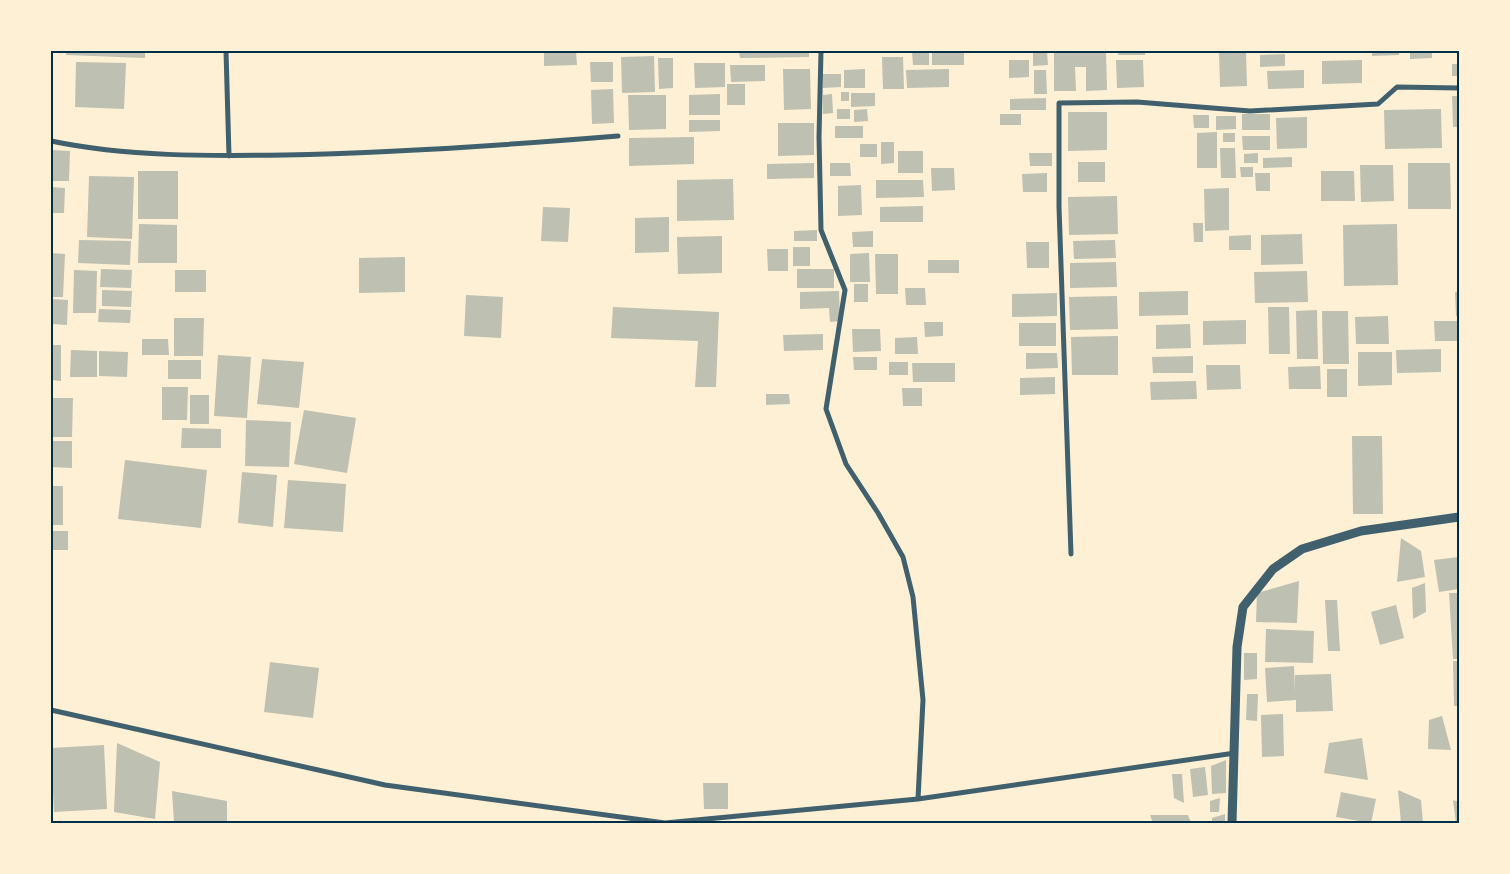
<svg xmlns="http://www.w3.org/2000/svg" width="1510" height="874" font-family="'Alegreya Sans',sans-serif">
<rect width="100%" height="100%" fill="#fdf0d5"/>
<path fill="#bec0b2" d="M66,51H145V58L66,55Z
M544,51H576L577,65L544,66Z
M739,51H809V57L740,58Z
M912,51H929V65H913Z
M932,51H964V65H932Z
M1033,51H1047L1048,65L1033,66Z
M1054,51H1106L1107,90L1086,91V67H1075L1076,91H1054Z
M1118,51H1145V55H1118Z
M1219,51H1246L1247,86L1220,87Z
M1372,51H1399V55L1372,56Z
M1410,51H1432V58L1410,59Z
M1285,54V66L1260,67V55Z
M654,56L655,92L622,93L621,57Z
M882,57H903L904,89H883Z
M658,58H673V88L659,89Z
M1009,60H1029V77L1009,78Z
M1116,60H1143L1144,87L1117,88Z
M1362,60V83L1322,84V61Z
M76,62L126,63L124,109L75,107Z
M590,62H613V82H591Z
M694,63H725V87L695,88Z
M1452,64H1459V76H1452Z
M730,65H765V81L731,82Z
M783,69H810L811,109L784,110Z
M865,69V88H844V70Z
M949,69V87L907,88L906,70Z
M1034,70H1046L1047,94H1034Z
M1304,70V88L1268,89L1267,71Z
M823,74H841V87L823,88Z
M727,84H745V105H727Z
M613,89L614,123L592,124L591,90Z
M841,92H849V101H841Z
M851,93H875V106L851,107Z
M720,94V115H689V95Z
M832,94L833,113L823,114V95Z
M628,95H666V129L629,130Z
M1452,96H1459V127H1453Z
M1046,98V110H1010V99Z
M837,109H850V119H837Z
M867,109L868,121L854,122V110Z
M1441,109L1442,148L1385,149L1384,110Z
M1068,112H1107V150L1068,151Z
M1000,114H1021V125H1000Z
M1242,114H1270V130H1242Z
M1193,115H1209V128H1194Z
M1216,116H1236V129L1216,130Z
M1307,117V148L1277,149L1276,118Z
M689,120H720V131L689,132Z
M778,123H814V155L778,156Z
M835,126H863V138H835Z
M1217,132V168H1197V133Z
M1223,133H1235V142H1223Z
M1242,136H1270V150H1243Z
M694,137V164L629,166V138Z
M881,142H894V163L881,164Z
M860,144H877V157H860Z
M1220,148H1235L1236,178H1221Z
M51,150L70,151L69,181H51Z
M898,151H923V173H898Z
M1029,153H1052V166H1030Z
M1258,153V163H1244V154Z
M1292,157V167L1263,168V158Z
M1078,162H1105V182H1078Z
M814,163V178L767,179V164Z
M830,163H850L851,176H830Z
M1408,163H1450L1451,209H1408Z
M1360,165H1393L1394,201L1361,202Z
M1240,167H1253V177H1241Z
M931,168H954L955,190L932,191Z
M138,171H178V219H138Z
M1321,171H1354L1355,201H1321Z
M1047,173V192H1023L1022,174Z
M1255,173H1270V191H1256Z
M89,176L134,177L132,239L87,237Z
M733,179L734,220L677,221V180Z
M876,180H923L924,197L876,198Z
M861,185L862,215L838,216V186Z
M51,187L65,188L64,213H51Z
M1229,188V230L1205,231L1204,189Z
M1117,196L1118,234L1069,235L1068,197Z
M923,206V222H880V207Z
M543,207L570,208L568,242L541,241Z
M669,217V252L635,253V218Z
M1193,223H1203V242H1194Z
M139,224L177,225V263H138Z
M1397,224L1398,285L1344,286L1343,225Z
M817,230V241H794V231Z
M873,231V247H853L852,232Z
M1302,234L1303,264L1261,265V235Z
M1251,235V250H1229V236Z
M722,236V273L678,274L677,237Z
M79,240L131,241L130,265L78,263Z
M1115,240L1116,258L1074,259L1073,241Z
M1026,242H1049V268H1027Z
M793,247H810V266H793Z
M767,249H788V271H768Z
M51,253L65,254L63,297H51Z
M869,253L870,282H850V254Z
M875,254H898V294H876Z
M405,257V292L359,293V258Z
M928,260H959V273H928Z
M1116,262L1117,287L1070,288V263Z
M101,269L132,270L131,288L100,287Z
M797,269H834V288H797Z
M74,270L97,271L96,313H73Z
M175,270H206V292H175Z
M1307,271L1308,302L1255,303L1254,272Z
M854,284H868V302H854Z
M905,288H925L926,305H906Z
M102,290L132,291L131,307L102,306Z
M839,291L840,321L830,322L829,308L800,309V292Z
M1188,291V315L1139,316V292Z
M1455,292H1459V316H1456Z
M1057,293V316L1012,317V294Z
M466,295L503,297L501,338L464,336Z
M1117,296L1118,329L1070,330L1069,297Z
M51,299L68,300L67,325L51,324Z
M613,307L719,312L716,387H695L698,341L611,338Z
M1268,307H1289L1290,354H1269Z
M99,309L131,310L130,323L98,322Z
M1317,310L1318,359H1297L1296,311Z
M1322,311H1348L1349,364H1323Z
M1388,316L1389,344H1356L1355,317Z
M174,318H204L203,356H174Z
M1246,320V344L1203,345V321Z
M1434,321H1457V341H1435Z
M924,322H943V336L925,337Z
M1019,323H1056V346H1019Z
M1190,324L1191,348L1156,349V325Z
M852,329H880L881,351L853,352Z
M823,334V350L784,351L783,335Z
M1118,336V375H1072L1071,337Z
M917,337L918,354H895V338Z
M142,339H168L169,355H142Z
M51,345H61V381L51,380Z
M1441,349V372L1397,373L1396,350Z
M71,350L97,351V377H70Z
M99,351L128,352L127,377L99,376Z
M1358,352H1392V385L1358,386Z
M1026,353H1057L1058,368L1026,369Z
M218,355L251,357L247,418L214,416Z
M1193,356V373H1153L1152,357Z
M853,357H877V370H854Z
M262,359L304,362L299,408L257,404Z
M168,360H201V379H168Z
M889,362H908V375H889Z
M912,363H955V382H913Z
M1206,365H1240L1241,389L1207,390Z
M1320,366L1321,389H1289L1288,367Z
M1327,369H1347V397H1327Z
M1055,377V394L1020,395V378Z
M1196,381L1197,399L1151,400L1150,382Z
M162,387H188L187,420H162Z
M902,388H922V406H903Z
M766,394H789L790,404L766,405Z
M190,395H209V424H190Z
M51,398H73L72,437H51Z
M304,410L356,418L347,473L294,464Z
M246,420L291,422L289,467L245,466Z
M182,428L221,429V448H181Z
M1352,436H1382L1383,514H1353Z
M51,441H72V468L51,467Z
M125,460L207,470L201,528L118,519Z
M242,472L277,475L273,527L238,523Z
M288,480L346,484L343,532L284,528Z
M51,486H63V525H51Z
M51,531H68V550H51Z
M1401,538L1421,551L1425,577L1397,582Z
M1459,557V589L1439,592L1434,560Z
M1299,581L1297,623L1256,622L1257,593Z
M1425,583L1426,612L1413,619L1412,588Z
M1449,593H1459V659H1453Z
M1325,600H1337L1340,651H1328Z
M1396,605L1404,638L1380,645L1371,612Z
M1266,629L1314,631L1313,663L1265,662Z
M1244,653H1257V679L1244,680Z
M1453,661H1459V706H1454Z
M270,662L319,668L313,718L264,712Z
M1294,666L1295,693V675L1331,674L1333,711L1296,712V700L1267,702L1265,668Z
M1247,694H1258L1257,721L1246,720Z
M1283,714L1284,756L1262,757L1261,715Z
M1442,716L1451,750L1428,749L1429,720Z
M1362,738L1368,780L1324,773L1329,743Z
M117,743L160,762L155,819L114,812Z
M104,745L107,809L54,812L51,748Z
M1226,760V793L1212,794L1211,766Z
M1205,767L1208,795L1193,797L1190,769Z
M1172,774H1182L1184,803L1174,798Z
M703,783H728V809H704Z
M1398,790L1421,800L1423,823H1401Z
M172,791L227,801V823H174Z
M1341,792L1376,799L1371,823L1336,817Z
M1220,798L1219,812H1210V801Z
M1453,800L1459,802V823H1456Z
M1225,814V823H1212V818Z
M1150,815H1188L1191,823H1153Z"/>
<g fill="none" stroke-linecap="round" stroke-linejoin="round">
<path stroke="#3f606c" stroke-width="5" d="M226,51L229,156
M821,51L819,137L821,230L845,290L826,409L846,464L878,513L903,557L913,597L923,700L918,799
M51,141C128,157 208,156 285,155C397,153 507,145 618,136
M1071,554L1059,207V103L1137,102L1250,111L1378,104L1397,87L1459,88
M51,710L385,785L665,823L918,799L1235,753"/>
<path stroke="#3f606c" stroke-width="9" d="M1232,823L1237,647L1243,607L1273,569L1302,549L1361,531L1459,517"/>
</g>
<rect width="1510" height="874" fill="none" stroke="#fdf0d5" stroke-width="105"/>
<rect x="52" y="52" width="1406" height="770" fill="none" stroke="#003049" stroke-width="2"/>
</svg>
